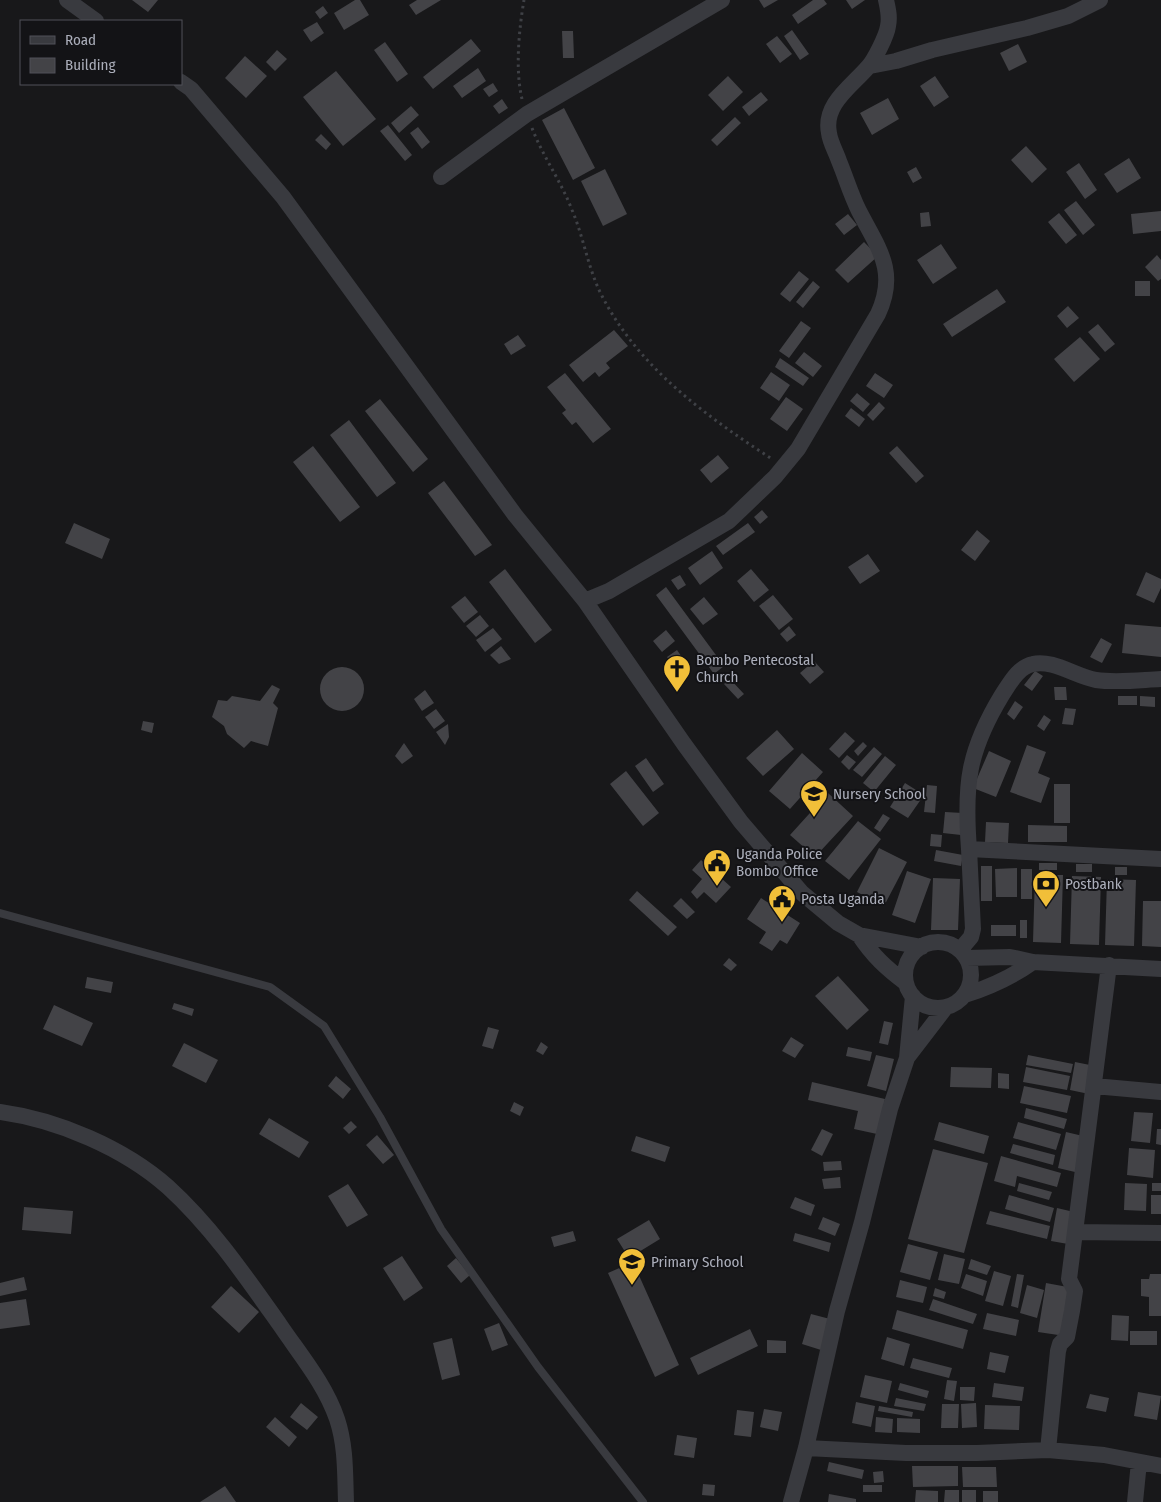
<svg xmlns="http://www.w3.org/2000/svg" width="1161" height="1502" font-family="'Fira Sans Condensed',sans-serif">
<rect width="100%" height="100%" fill="#18181a"/>
<path fill="#434347" d="M132,0H158L148,12Z
M355,0H360L369,15L344,30L334,13Z
M417,0H441L416,15L409,5Z
M759,0H778L764,8Z
M813,0H824L827,4L798,24L792,15Z
M846,0H865L852,9Z
M323,6L328,13L320,19L315,12Z
M317,22L324,33L311,42L303,30Z
M792,30L809,54L800,60L784,36Z
M562,31H573L574,58H563Z
M777,36L792,54L780,63L766,44Z
M471,39L481,51L433,89L423,77Z
M385,42L408,74L397,82L374,50Z
M1018,44L1027,62L1009,71L1000,53Z
M277,50L287,59L275,71L266,62Z
M245,56L267,76L246,98L225,78Z
M478,68L486,81L462,98L453,86Z
M336,71L376,119L343,146L303,97Z
M728,76L743,92L723,111L708,95Z
M935,76L949,97L934,107L920,86Z
M493,83L498,91L489,97L483,89Z
M761,92L768,100L749,116L742,107Z
M888,98L899,119L872,135L860,113Z
M502,99L508,108L499,114L493,106Z
M411,106L419,115L399,133L391,123Z
M564,108L595,168L573,180L542,120Z
M735,117L741,123L717,146L711,140Z
M388,125L412,155L405,161L380,131Z
M418,127L430,142L422,149L410,133Z
M321,134L331,144L326,150L315,140Z
M1026,146L1047,169L1032,183L1011,160Z
M1129,158L1141,178L1117,193L1104,174Z
M1079,163L1097,190L1085,199L1066,172Z
M916,167L922,178L913,183L907,172Z
M605,169L627,214L603,226L581,181Z
M1076,201L1095,225L1083,235L1064,210Z
M1161,211V231L1133,234L1131,214Z
M929,212L931,226L921,227L920,213Z
M1059,213L1077,235L1066,244L1048,222Z
M848,214L857,225L844,235L835,224Z
M864,242L878,256L848,283L835,270Z
M941,244L957,268L933,284L917,260Z
M1157,255L1161,260V279L1158,281L1145,267Z
M799,271L809,279L790,302L780,294Z
M813,281L820,287L803,308L796,302Z
M1135,281H1150V296H1135Z
M997,289L1006,302L952,337L943,324Z
M1068,306L1079,318L1067,328L1057,316Z
M801,321L811,328L789,358L779,351Z
M1098,324L1115,344L1105,352L1088,332Z
M614,330L628,346L606,363L610,368L599,377L595,372L583,382L569,365Z
M518,335L526,346L511,355L504,344Z
M1080,337L1100,359L1074,382L1054,359Z
M804,352L822,366L813,377L795,363Z
M780,358L809,378L803,386L775,367Z
M771,372L790,385L779,401L760,388Z
M565,373L611,429L593,443L576,422L572,425L562,413L566,410L547,387Z
M875,373L893,385L884,398L866,386Z
M857,393L870,404L863,412L850,401Z
M786,397L803,409L787,431L770,419Z
M380,399L428,459L413,472L365,411Z
M879,402L885,408L873,421L867,415Z
M851,408L865,419L859,427L845,416Z
M349,420L396,483L377,497L330,435Z
M313,446L360,507L340,522L293,462Z
M897,446L924,476L916,483L889,453Z
M718,455L729,468L711,483L700,470Z
M444,481L492,545L475,556L428,493Z
M762,510L768,517L760,524L754,517Z
M74,523L110,539L102,559L65,543Z
M748,523L755,532L723,555L716,546Z
M977,530L990,541L975,561L961,550Z
M712,551L723,568L700,585L688,568Z
M868,554L880,571L860,584L848,567Z
M505,569L552,630L535,643L489,582Z
M751,569L769,590L754,602L737,581Z
M1146,572L1161,579V588L1154,603L1136,595Z
M680,575L686,585L678,590L671,580Z
M666,587L724,666L714,674L656,595Z
M773,595L793,619L779,630L759,606Z
M465,596L478,612L464,623L451,607Z
M704,597L718,614L703,625L690,609Z
M480,615L489,626L476,637L466,626Z
M1125,624L1161,627V657L1122,653Z
M789,626L796,635L787,642L780,634Z
M493,628L502,639L485,652L476,640Z
M666,630L675,641L662,652L653,641Z
M1101,638L1112,644L1102,663L1090,657Z
M501,646L511,659L499,664L490,655Z
M677,650L688,666L678,673L667,657Z
M814,661L824,672L810,684L800,673Z
M320 689a22 22 0 1 1 44 0a22 22 0 1 1-44 0Z
M1035,671L1043,676L1032,691L1024,685Z
M730,679L744,694L738,699L724,684Z
M272,685L280,689L273,703L278,708L268,746L251,741L244,748L227,734L224,726L212,717L218,700L227,701L232,696L260,701Z
M1054,687H1066L1067,700H1055Z
M425,690L434,703L422,711L414,699Z
M1118,696H1137V705H1118Z
M1140,696L1155,697V707L1140,706Z
M1015,701L1023,707L1014,720L1007,714Z
M1065,708L1076,709L1073,725L1062,724Z
M436,709L445,721L434,729L425,717Z
M1044,715L1051,720L1044,731L1037,726Z
M143,721L154,723L152,733L141,730Z
M448,724L449,737L445,745L436,732Z
M777,730L794,749L763,776L746,758Z
M845,732L855,741L839,758L829,749Z
M863,742L867,746L858,756L854,751Z
M404,743L413,756L402,764L395,756Z
M1027,745L1046,752L1038,773L1050,778L1041,803L1010,792Z
M874,747L882,754L862,777L853,770Z
M989,751L1011,761L996,797L973,788Z
M802,753L823,772L790,809L769,791Z
M847,755L856,762L849,770L841,762Z
M885,756L896,765L874,792L863,783Z
M646,758L664,784L653,792L635,766Z
M626,771L659,813L643,826L610,784Z
M905,783L924,795L908,818L890,807Z
M1054,784H1070V823H1054Z
M927,785L937,786L935,813L924,812Z
M828,793L853,816L815,857L790,835Z
M945,812L963,813L961,835L943,833Z
M883,814L890,818L880,832L874,828Z
M858,821L881,839L849,880L825,861Z
M986,822L1009,823L1008,843L985,842Z
M1028,825L1067,826V842H1028Z
M931,834L942,835L941,847L930,846Z
M879,848L907,862L884,906L857,892Z
M936,850L963,855L961,866L934,861Z
M701,860L731,887L716,903L704,892L697,899L691,892L702,879L692,870Z
M1039,863H1057V870H1039Z
M1076,864H1092V872H1076Z
M981,866H992V901H981Z
M1115,867H1127V875H1115Z
M1017,868V897H996L995,869Z
M1021,869H1032V899H1021Z
M907,871L931,879L915,923L892,915Z
M1035,875H1063L1061,943L1033,942Z
M1072,876L1101,877L1099,945L1070,944Z
M933,878L960,879L958,930H931Z
M1107,879L1136,880L1134,946L1105,945Z
M637,891L677,927L668,936L629,900Z
M681,898L695,912L687,919L673,906Z
M761,898L800,923L787,944L780,940L772,951L759,943L766,932L747,919Z
M1143,901H1161V947L1142,946Z
M1020,920H1027V938H1020Z
M991,925H1016V936H991Z
M729,958L737,965L731,971L723,965Z
M838,976L869,1010L847,1030L815,996Z
M87,977L113,982L111,993L85,988Z
M174,1003L194,1009L192,1016L172,1009Z
M54,1005L93,1023L82,1046L43,1029Z
M884,1021L893,1023L888,1045L879,1043Z
M488,1027L499,1030L493,1049L482,1046Z
M791,1037L804,1045L795,1058L782,1051Z
M541,1042L548,1047L543,1055L536,1051Z
M184,1043L218,1060L206,1083L172,1066Z
M848,1047L872,1052L870,1061L846,1056Z
M876,1055L894,1059L886,1091L867,1086Z
M1028,1055L1073,1064L1071,1073L1026,1065Z
M1075,1062L1095,1066L1089,1094L1070,1090Z
M951,1067L992,1068L991,1088L950,1087Z
M1026,1067L1070,1076L1067,1090L1023,1082Z
M998,1073L1009,1074V1089L998,1088Z
M336,1076L351,1089L343,1099L328,1086Z
M812,1082L885,1099L877,1134L854,1129L858,1111L808,1100Z
M1024,1086L1071,1096L1067,1113L1020,1103Z
M514,1102L524,1107L520,1116L510,1111Z
M1026,1108L1067,1119L1064,1129L1024,1118Z
M1134,1112L1153,1113L1150,1143L1131,1141Z
M269,1118L309,1142L299,1158L259,1134Z
M351,1121L357,1127L349,1134L343,1128Z
M939,1122L989,1136L984,1154L934,1140Z
M1018,1122L1061,1134L1056,1150L1013,1138Z
M822,1129L833,1134L822,1156L811,1150Z
M1157,1129H1161V1145L1156,1144Z
M1066,1132L1083,1136L1075,1172L1058,1168Z
M377,1135L394,1155L383,1164L366,1145Z
M636,1136L670,1147L665,1162L631,1151Z
M1013,1144L1055,1155L1053,1165L1010,1153Z
M1129,1148L1155,1150L1153,1178L1127,1175Z
M933,1149L988,1163L964,1253L908,1239Z
M1001,1156L1061,1173L1057,1187L1017,1176L1015,1187L994,1181Z
M841,1161L842,1170L824,1171L823,1162Z
M840,1177L841,1188L824,1189L822,1179Z
M1019,1183L1052,1192L1049,1200L1017,1191Z
M1125,1183L1147,1184L1146,1211L1124,1210Z
M1152,1183H1161V1191H1152Z
M348,1184L368,1215L347,1227L328,1196Z
M1009,1195L1054,1208L1050,1222L1005,1209Z
M1151,1195H1161V1214H1151Z
M795,1197L815,1205L811,1216L790,1208Z
M24,1207L73,1211L71,1234L22,1230Z
M1057,1208L1074,1212L1068,1244L1051,1241Z
M990,1211L1050,1226L1047,1239L986,1224Z
M823,1217L840,1224L835,1236L818,1229Z
M649,1220L660,1239L629,1258L617,1239Z
M573,1231L576,1241L554,1247L551,1237Z
M795,1233L831,1243L829,1252L793,1241Z
M908,1244L938,1252L930,1280L900,1272Z
M944,1254L965,1259L959,1284L938,1280Z
M402,1256L423,1288L404,1301L383,1268Z
M456,1258L470,1275L461,1283L447,1266Z
M971,1259L991,1266L987,1275L968,1269Z
M633,1262L679,1365L655,1377L608,1273Z
M994,1271L1011,1276L1003,1306L985,1301Z
M966,1274L987,1281L983,1296L961,1288Z
M1017,1274L1024,1275L1018,1308L1011,1306Z
M1150,1274H1161V1316H1149V1297L1141,1296V1279H1149Z
M24,1277L27,1290L0,1296V1283Z
M900,1280L927,1287L923,1303L896,1297Z
M1046,1283L1073,1288L1065,1336L1038,1332Z
M1027,1285L1044,1290L1037,1318L1020,1313Z
M231,1286L259,1312L239,1333L211,1307Z
M935,1288L946,1292L944,1299L933,1296Z
M26,1299L30,1325L0,1329V1303Z
M933,1299L977,1314L973,1324L929,1310Z
M897,1310L968,1330L963,1349L892,1329Z
M987,1313L1019,1320L1016,1336L983,1329Z
M811,1314L830,1319L821,1350L802,1344Z
M1112,1315L1129,1316L1128,1341L1111,1340Z
M499,1323L508,1345L492,1351L484,1329Z
M750,1329L758,1346L698,1375L690,1358Z
M1130,1331H1157V1345H1130Z
M887,1337L910,1344L904,1366L881,1359Z
M452,1338L460,1375L442,1380L433,1343Z
M767,1340L786,1341V1353H767Z
M990,1352L1009,1356L1005,1373L987,1369Z
M913,1358L952,1368L949,1378L910,1368Z
M865,1375L892,1381L887,1403L860,1397Z
M947,1380L957,1381L954,1401L944,1399Z
M900,1383L929,1391L927,1398L898,1390Z
M994,1383L1024,1387L1022,1401L992,1397Z
M960,1387H975L974,1401L960,1400Z
M1138,1392L1161,1396L1157,1420L1134,1416Z
M1090,1394L1109,1398L1106,1412L1086,1408Z
M896,1398L926,1404L924,1411L894,1406Z
M856,1402L875,1406L871,1427L852,1423Z
M301,1403L318,1417L307,1430L290,1417Z
M976,1403L977,1427L962,1428L961,1404Z
M942,1404H959L958,1428H941Z
M985,1405L1020,1406L1019,1430L984,1429Z
M879,1406L913,1412L912,1417L878,1411Z
M764,1409L782,1412L778,1431L760,1427Z
M737,1410L754,1412L751,1437L734,1435Z
M275,1417L297,1437L289,1447L266,1427Z
M876,1417L893,1419L892,1433L875,1432Z
M897,1418L920,1419V1433L897,1432Z
M677,1435L697,1438L694,1458L674,1455Z
M829,1462L864,1470L862,1479L827,1471Z
M912,1466H958V1486L913,1487Z
M962,1467H996L997,1487H963Z
M883,1471L884,1482L874,1483L873,1472Z
M703,1484L715,1485L714,1496L702,1495Z
M863,1485H882V1492H863Z
M225,1486L236,1502H200Z
M916,1490L938,1491V1502H915Z
M945,1490H959V1502H944Z
M962,1490H976V1502H962Z
M983,1491H998V1502H983Z
M829,1494L856,1499V1502H828Z"/>
<g fill="none" stroke-linecap="round" stroke-linejoin="round">
<path stroke="#3f4146" stroke-width="3" stroke-dasharray="2.5 4" stroke-linecap="butt" d="M522,99C515,70 519,29 524,0
M532,128C543,157 561,181 572,210C584,238 588,269 602,296C639,368 706,416 772,459"/>
<path stroke="#393a3f" stroke-width="8" d="M0,913L270,987L324,1026L380,1117L441,1229L538,1367L643,1502"/>
<path stroke="#393a3f" stroke-width="16" d="M67,0L96,21
M870,66L896,61L932,50L1027,28L1068,16L1100,0
M181,82L191,89L283,197L515,515L585,601L684,744L741,822L802,893L838,923L859,935L922,947
M441,177L527,114L722,0
M585,601L609,591L729,521L775,477L798,449L878,314C898,271 878,248 859,211C851,195 846,178 839,161C836,152 830,142 829,133C823,104 852,86 868,67C874,61 887,35 888,26C890,17 888,9 886,0
M1161,679C1140,680 1117,683 1096,680C1077,677 1052,659 1033,664C1018,667 1010,683 1002,695C968,751 964,784 969,849L1161,859
M859,935C873,956 886,968 906,983
M905 975a33 33 0 1 1 66 0a33 33 0 1 1-66 0Z
M960,950L971,937L973,929L969,849
M966,958L1010,957L1033,962L1161,969
M965,995C990,987 1012,977 1033,962
M907,1058L946,1007
M1094,1086L1161,1092
M0,1112C58,1120 124,1148 168,1187C212,1227 246,1277 280,1325C301,1356 325,1384 337,1419C346,1446 345,1474 346,1502
M1075,1232L1161,1233
M806,1448L906,1453H977L1048,1450L1104,1455L1161,1466
M1048,1450L1058,1351L1060,1344L1067,1337L1072,1311L1075,1291L1069,1279L1109,965
M791,1502L806,1448L837,1311L862,1222L890,1109L907,1058L913,996
M1135,1502L1139,1462"/>
</g>
<defs>
<symbol id="church-pin" viewBox="-11 -11 22 30"><path d="M0 17L-7.5 6A9.5 9.5 0 1 1 7.5 6Z" fill="#f1bf39" stroke="#131316"/><path d="M-1.2-6h2.4v3.5h3.3v2.4h-3.3V6h-2.4V-.1h-3.3v-2.4h3.3Z" fill="#111"/></symbol>
<symbol id="school-pin" viewBox="-11 -11 22 30"><path d="M0 17L-7.5 6A9.5 9.5 0 1 1 7.5 6Z" fill="#f1bf39" stroke="#131316"/><path d="M0-5L7-2L0 1L-7-2ZM-4 1L0 2.5L4 1V4Q0 6-4 4Z" fill="#111"/></symbol>
<symbol id="civic-pin" viewBox="-11 -11 22 30"><path d="M0 17L-7.5 6A9.5 9.5 0 1 1 7.5 6Z" fill="#f1bf39" stroke="#131316"/><path d="M-.6-6.5H3V-4.5H.6V-3L4-1V1h2V6H-6V1h2V-1L-.6-3ZM-1.2 2.5V6h2.4V2.5Z" fill="#111"/></symbol>
<symbol id="bank-pin" viewBox="-11 -11 22 30"><path d="M0 17L-7.5 6A9.5 9.5 0 1 1 7.5 6Z" fill="#f1bf39" stroke="#131316"/><path d="M-6-4H6V4H-6ZM0-2.3a2.3 2.3 0 1 0 0 4.6a2.3 2.3 0 1 0 0-4.6Z" fill="#111"/></symbol>
</defs>
<g fill-rule="evenodd">
<use href="#church-pin" x="661" y="653" width="32" height="43"/>
<use href="#school-pin" x="798" y="778" width="32" height="43"/>
<use href="#civic-pin" x="701" y="847" width="32" height="43"/>
<use href="#bank-pin" x="1030" y="868" width="32" height="43"/>
<use href="#civic-pin" x="766" y="883" width="32" height="43"/>
<use href="#school-pin" x="616" y="1246" width="32" height="43"/>
</g>
<g text-anchor="middle" stroke-width="4" stroke-linejoin="round" paint-order="stroke">
<g font-size="15" fill="#abaeba" stroke="#131316" text-anchor="start">
<text x="696" y="665">Bombo Pentecostal<tspan x="696" dy="17">Church</tspan></text>
<text x="833" y="799">Nursery School</text>
<text x="736" y="859">Uganda Police<tspan x="736" dy="17">Bombo Office</tspan></text>
<text x="1065" y="889">Postbank</text>
<text x="801" y="904">Posta Uganda</text>
<text x="651" y="1267">Primary School</text>
</g>
</g>
<rect x="20" y="20" width="162" height="65" fill="#131316" stroke="#505158"/>
<rect x="30" y="36" width="25" height="8" fill="#393a3f" stroke="#505158"/>
<text x="65" y="45" font-size="15" fill="#abaeba">Road</text>
<rect x="30" y="58" width="25" height="15" fill="#434347" stroke="#505158"/>
<text x="65" y="70" font-size="15" fill="#abaeba">Building</text>
</svg>
